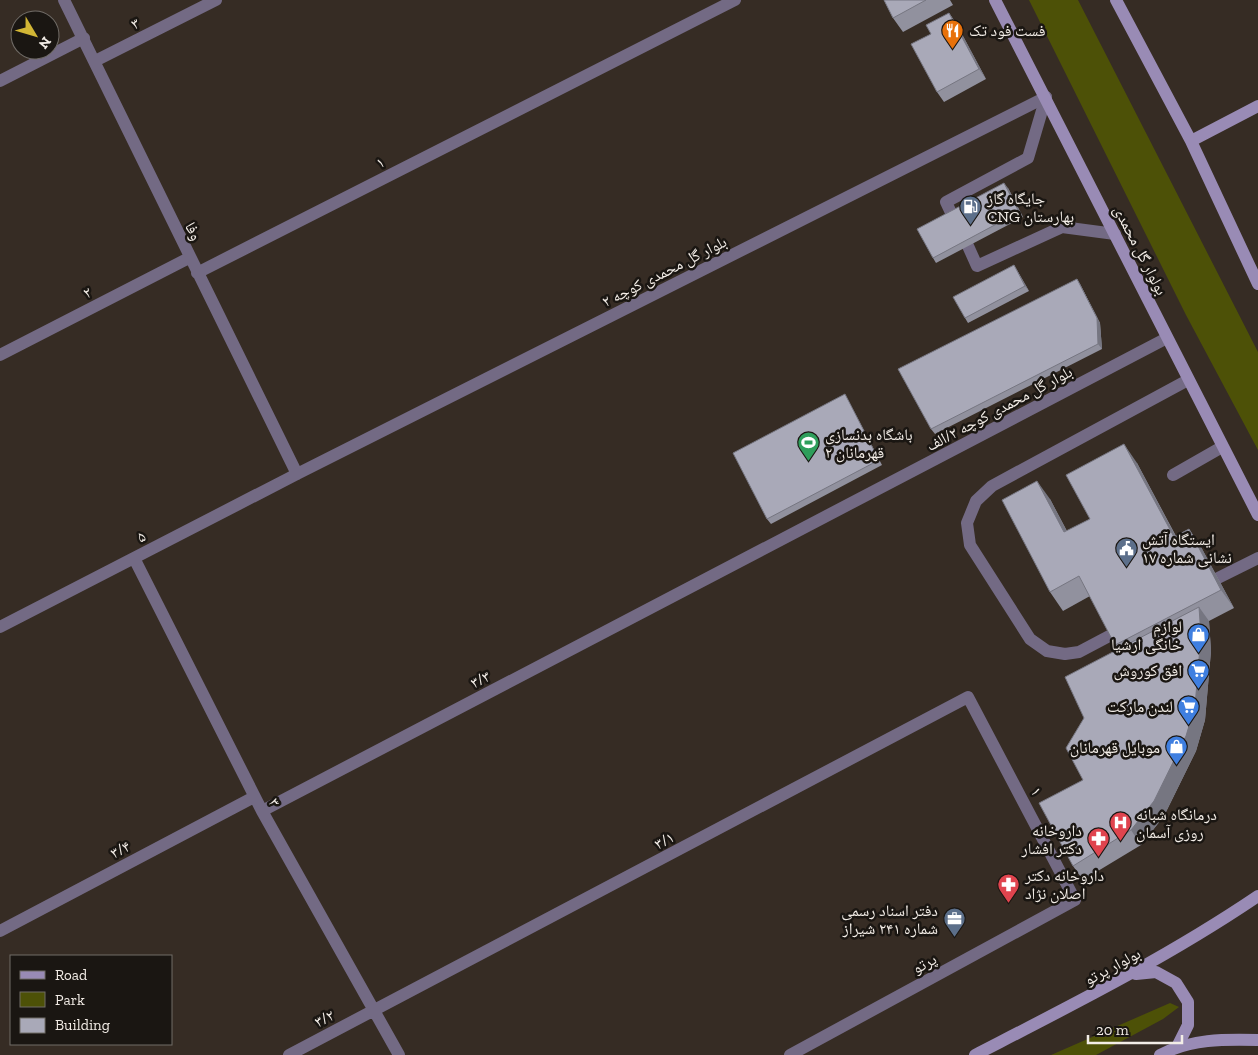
<svg xmlns="http://www.w3.org/2000/svg" width="1258" height="1055" font-family="'Zilla Slab','Noto Naskh Arabic',serif">
<rect width="100%" height="100%" fill="#362c24"/>
<path fill="#4d5107" d="M1029,0H1078L1258,352V450L1186,315Z
M1170,1003L1179,1007L1163,1019L1096,1055H1051Z"/>
<g fill="none" stroke-linecap="round" stroke-linejoin="round">
<path stroke="#736a84" stroke-width="12" d="M953,217L946,202L1028,158L1046,97
M968,246L977,266L1062,227L1115,234
M1173,475L1222,447
M1218,578L1258,558
M1113,634L1079,652L1065,654L1047,651L1030,639L970,545L967,523L976,501L992,486L1188,380"/>
<path stroke="#736a84" stroke-width="12" d="M64,0L297,474
M95,61L216,0
M0,81L84,38
M197,273L735,0
M0,355L189,258
M134,558L262,811L399,1055
M0,627L297,474L1046,97
M262,811L1167,338
M0,931L254,797
M289,1055L968,697L1075,900L790,1055"/>
<path stroke="#998bb5" stroke-width="12" d="M995,0L1258,515
M1116,0L1191,141L1258,284
M1191,141L1258,106
M1136,974L1156,972L1176,983L1188,1002V1025L1178,1045
M975,1055C1072,1005 1168,957 1258,896
M1160,1055C1190,1039 1224,1039 1258,1040"/>
</g>
<path fill="#91919e" d="M884,0H950L953,5L903,32L893,18Z
M949,13L956,23L986,79L944,102L937,92L931,34Z
M1008,188L1023,217L936,263L933,258Z
M1014,265L1029,291L968,323L965,318Z
M1077,279L1080,284L1100,323L1102,349L935,434L931,429Z
M848,400L882,465L771,524L767,519Z
M1137,463L1176,536L1189,529L1201,547L1234,608L1209,621L1211,651L1205,720L1196,751L1164,816L1141,845L1083,880L1073,866L1083,780L1084,718L1118,649L1090,596L1063,611L1050,592V499L1067,531L1090,519Z"/>
<path fill="#767681" d="M949,13L956,23L986,79L979,69Z
M1004,183L1008,188L1023,217L1019,212Z
M1014,265L1017,270L1029,291L1025,286Z
M1077,279L1080,284L1100,323L1102,349L1098,344Z
M1124,444L1137,463L1186,556L1174,537Z
M1037,481L1050,499L1077,551L1064,532Z
M1189,529L1201,547L1234,608L1221,590Z
M1199,607L1209,621L1211,651L1205,720L1196,751L1164,816L1141,845L1131,830Z"/>
<path fill="#a9a9b8" stroke="#767681" d="M884,0H926L893,18Z
M949,13L979,69L937,92L911,44L931,34L926,25Z
M1004,183L1019,212L933,258L917,229Z
M1014,265L1025,286L965,318L953,297Z
M1077,279L1097,318L1098,344L931,429L898,369Z
M845,394L879,460L767,519L733,453Z
M1124,444L1174,537L1189,529L1221,590L1115,645L1079,576L1050,592L1002,500L1037,481L1064,532L1090,519L1066,475Z
M1199,607L1201,636L1195,706L1186,736L1154,801L1131,830L1073,866L1039,803L1083,780L1066,748L1084,718L1065,677Z"/>
<defs>
<symbol id="restaurant-pin" viewBox="-11 -11 22 30"><path d="M0 17L-7.5 6A9.5 9.5 0 1 1 7.5 6Z" fill="#e8710a" stroke="#1a1612"/><path d="M-5-6h1v4h1v-4h1v4h1v-4h1v5L-1.5 .5V6h-2V.5L-5-1ZM5-6V6H3V1.5H1.5Q1.5-4 5-6Z" fill="#fff"/></symbol>
<symbol id="fuel-pin" viewBox="-11 -11 22 30"><path d="M0 17L-7.5 6A9.5 9.5 0 1 1 7.5 6Z" fill="#5c6f8a" stroke="#1a1612"/><path d="M-5.5-6h7V0h2V4h1.3V-2.5L3-4.5l.8-.8L6-3V5H2.5V1h-1V6h-7ZM-4.2-4.7v3.2H.2V-4.7Z" fill="#fff"/></symbol>
<symbol id="stadium-pin" viewBox="-11 -11 22 30"><path d="M0 17L-7.5 6A9.5 9.5 0 1 1 7.5 6Z" fill="#2e9e5b" stroke="#1a1612"/><path d="M0-5a6.5 5 0 1 0 0 10a6.5 5 0 1 0 0-10ZM-3.5-1.8h7v3.6h-7Z" fill="#fff"/></symbol>
<symbol id="civic-pin" viewBox="-11 -11 22 30"><path d="M0 17L-7.5 6A9.5 9.5 0 1 1 7.5 6Z" fill="#5c6f8a" stroke="#1a1612"/><path d="M-.6-6.5H3V-4.5H.6V-3L4-1V1h2V6H-6V1h2V-1L-.6-3ZM-1.2 2.5V6h2.4V2.5Z" fill="#fff"/></symbol>
<symbol id="shop-pin" viewBox="-11 -11 22 30"><path d="M0 17L-7.5 6A9.5 9.5 0 1 1 7.5 6Z" fill="#3f7fe0" stroke="#1a1612"/><path d="M-5-2.5h2.3a2.7 3.5 0 0 1 5.4 0H5L5.5 6h-11ZM-1.5-2.5h3a1.5 2.3 0 0 0-3 0Z" fill="#fff"/></symbol>
<symbol id="supermarket-pin" viewBox="-11 -11 22 30"><path d="M0 17L-7.5 6A9.5 9.5 0 1 1 7.5 6Z" fill="#3f7fe0" stroke="#1a1612"/><path d="M-6-5.5h2.5l.6 2H6L4.5 2H-2.5L-4.4-4H-6ZM-1.5 3.2a1.3 1.3 0 1 0 .1 0ZM3 3.2a1.3 1.3 0 1 0 .1 0Z" fill="#fff"/></symbol>
<symbol id="hospital-pin" viewBox="-11 -11 22 30"><path d="M0 17L-7.5 6A9.5 9.5 0 1 1 7.5 6Z" fill="#e0444e" stroke="#1a1612"/><path d="M-5-5h3v3.5h4V-5h3V5h-3V1.5h-4V5h-3Z" fill="#fff"/></symbol>
<symbol id="pharmacy-pin" viewBox="-11 -11 22 30"><path d="M0 17L-7.5 6A9.5 9.5 0 1 1 7.5 6Z" fill="#e0444e" stroke="#1a1612"/><path d="M-2-6h4v4h4v4h-4v4h-4v-4h-4v-4h4Z" fill="#fff"/></symbol>
<symbol id="office-pin" viewBox="-11 -11 22 30"><path d="M0 17L-7.5 6A9.5 9.5 0 1 1 7.5 6Z" fill="#5c6f8a" stroke="#1a1612"/><path d="M-6-3h4V-5.5h4V-3h4V5H-6ZM-1-4.5V-3h2v-1.5ZM-6 0V1H6V0Z" fill="#fff"/></symbol>
</defs>
<g fill-rule="evenodd">
<use href="#restaurant-pin" x="940" y="18" width="25" height="34"/>
<use href="#fuel-pin" x="958" y="194" width="25" height="34"/>
<use href="#stadium-pin" x="796" y="430" width="25" height="34"/>
<use href="#civic-pin" x="1114" y="536" width="25" height="34"/>
<use href="#shop-pin" x="1186" y="622" width="25" height="34"/>
<use href="#supermarket-pin" x="1186" y="658" width="25" height="34"/>
<use href="#supermarket-pin" x="1176" y="694" width="25" height="34"/>
<use href="#shop-pin" x="1164" y="734" width="25" height="34"/>
<use href="#hospital-pin" x="1108" y="810" width="25" height="34"/>
<use href="#pharmacy-pin" x="1086" y="826" width="25" height="34"/>
<use href="#pharmacy-pin" x="996" y="872" width="25" height="34"/>
<use href="#office-pin" x="942" y="906" width="25" height="34"/>
</g>
<g text-anchor="middle" stroke-width="5" stroke-linejoin="round" paint-order="stroke">
<g font-size="16" fill="#f3ede7" stroke="#1a1612">
<text transform="translate(135 23) rotate(-27)" y="6">۳</text>
<text transform="translate(380 162) rotate(-27)" y="6">۱</text>
<text transform="translate(194 231) rotate(64)" y="6">وفا</text>
<text transform="translate(1141 250) rotate(63)" y="6">بولوار گل محمدی</text>
<text transform="translate(664 271) rotate(-27)" y="6">بلوار گل محمدی کوچه ۲</text>
<text transform="translate(87 292) rotate(-27)" y="6">۲</text>
<text transform="translate(999 408) rotate(-28)" y="6">بلوار گل محمدی کوچه ۲/الف</text>
<text transform="translate(141 536) rotate(-27)" y="6">۵</text>
<text transform="translate(480 679) rotate(-27)" y="6">۳/۳</text>
<text transform="translate(1037 791) rotate(62)" y="6">۱</text>
<text transform="translate(275 802) rotate(62)" y="6">۳</text>
<text transform="translate(664 840) rotate(-28)" y="6">۳/۱</text>
<text transform="translate(120 849) rotate(-28)" y="6">۳/۴</text>
<text transform="translate(924 963) rotate(-28)" y="6">پرتو</text>
<text transform="translate(1112 966) rotate(-28)" y="6">بولوار پرتو</text>
<text transform="translate(324 1018) rotate(-27)" y="6">۳/۲</text>
</g>
<g font-size="16" fill="#f3ede7" stroke="#1a1612" text-anchor="start">
<text x="969" y="36">فست فود تک</text>
<text x="987" y="204">جایگاه گاز<tspan x="987" dy="18">CNG بهارستان</tspan></text>
<text x="825" y="440">باشگاه بدنسازی<tspan x="825" dy="18">قهرمانان ۲</tspan></text>
<text x="1142" y="545">ایستگاه آتش<tspan x="1142" dy="18">نشانی شماره ۱۷</tspan></text>
<text x="1182" y="632" text-anchor="end">لوازم<tspan x="1182" dy="18">خانگی ارشیا</tspan></text>
<text x="1182" y="676" text-anchor="end">افق کوروش</text>
<text x="1173" y="712" text-anchor="end">لندن مارکت</text>
<text x="1160" y="753" text-anchor="end">موبایل قهرمانان</text>
<text x="1136" y="820">درمانگاه شبانه<tspan x="1136" dy="18">روزی آسمان</tspan></text>
<text x="1082" y="836" text-anchor="end">داروخانه<tspan x="1082" dy="18">دکتر افشار</tspan></text>
<text x="1025" y="881">داروخانه دکتر<tspan x="1025" dy="18">اصلان نژاد</tspan></text>
<text x="938" y="916" text-anchor="end">دفتر اسناد رسمی<tspan x="938" dy="18">شماره ۲۴۱ شیراز</tspan></text>
</g>
</g>
<rect x="10" y="955" width="162" height="90" fill="#1a1612" stroke="#716c67"/>
<rect x="20" y="971" width="25" height="8" fill="#998bb5" stroke="#716c67"/>
<text x="55" y="980" font-size="15" fill="#f3ede7">Road</text>
<rect x="20" y="992" width="25" height="15" fill="#4d5107" stroke="#716c67"/>
<text x="55" y="1005" font-size="15" fill="#f3ede7">Park</text>
<rect x="20" y="1018" width="25" height="15" fill="#a9a9b8" stroke="#716c67"/>
<text x="55" y="1030" font-size="15" fill="#f3ede7">Building</text>
<g transform="translate(35 35) rotate(128)"><circle r="24" fill="#1a1612" stroke="#716c67"/>
<path d="M0-4L9 19L0 12L-9 19Z" fill="#d2b635"/>
<text y="-8" font-size="14" font-weight="bold" text-anchor="middle" fill="#f3ede7">N</text>
</g>
<path d="M1088 1035v8h94v-8" fill="none" stroke="#f3ede7" stroke-width="2.5"/>
<text x="1096" y="1035" font-size="15" fill="#f3ede7" stroke="#1a1612" stroke-width="4" paint-order="stroke">20 m</text>
</svg>
